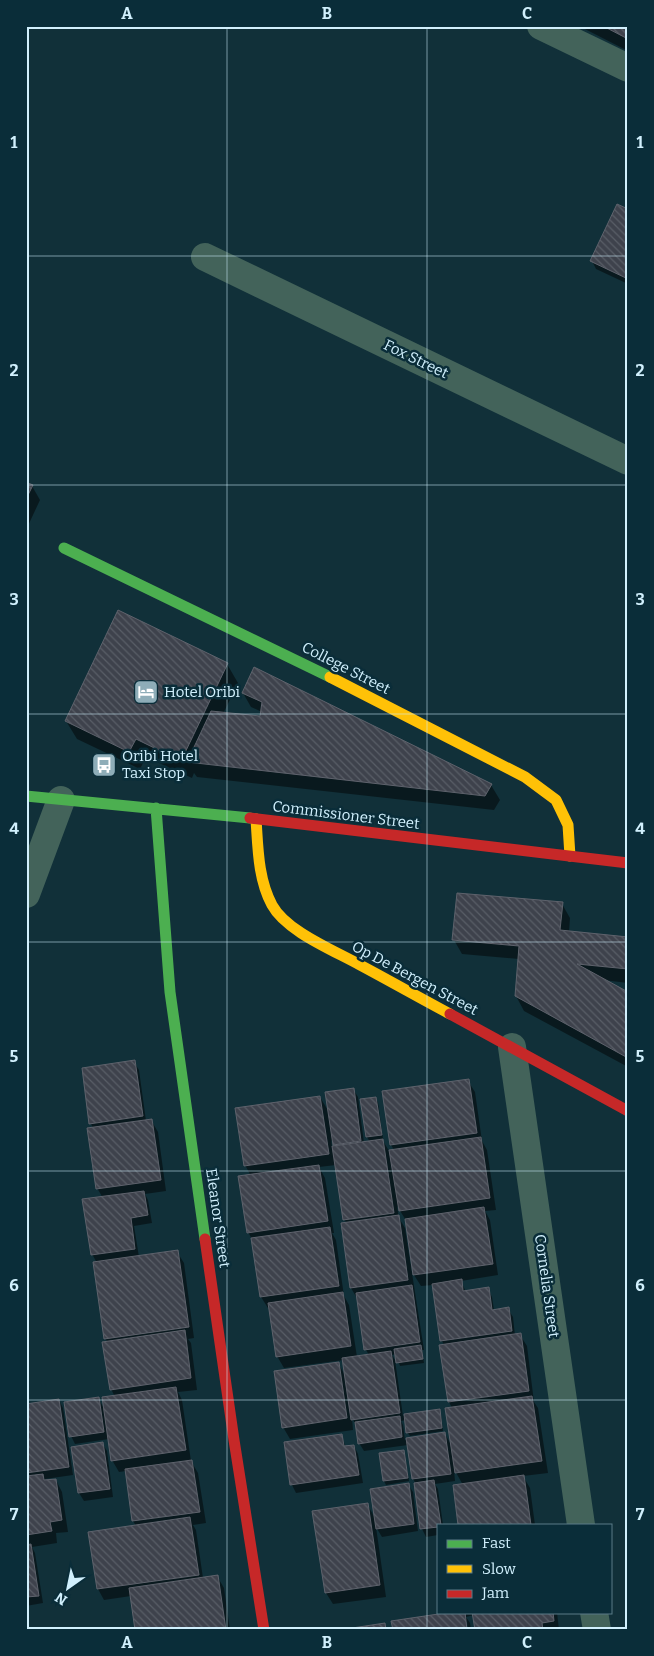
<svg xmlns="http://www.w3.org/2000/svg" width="654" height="1656" font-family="Bitter,serif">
<defs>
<pattern id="building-back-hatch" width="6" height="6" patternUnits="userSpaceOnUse" patternTransform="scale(1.25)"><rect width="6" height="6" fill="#3e424c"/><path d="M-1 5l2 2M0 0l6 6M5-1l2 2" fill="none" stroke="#595e67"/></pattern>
</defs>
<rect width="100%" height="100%" fill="#113039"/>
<path fill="#0007" fill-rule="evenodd" d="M579,26H628V51Z
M628,211V284L596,269L592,261Z
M26,483L32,486L40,500L26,530Z
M227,664L238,683L223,714L261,718L262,712L251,707L243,693L254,669L491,785L500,800L494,810L197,777L194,773L192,778L146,757L140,769L77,739L66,721Z
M562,904L570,918L569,932L628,939V983L603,980L628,994V1067L524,1011L516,996L519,959L462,954L454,940Z
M134,1062L139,1070L146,1121L151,1120L158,1132L166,1191L145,1194L148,1200L152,1223L134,1226L139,1257L177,1252L184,1263L194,1338L188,1339L191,1343L197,1390L178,1392L182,1400L191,1461L198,1473L206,1523L193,1525L196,1530L203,1578L217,1576L224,1588L230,1630H136L131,1596L104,1600L98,1589L136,1526L133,1521L126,1471L119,1472L112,1460L109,1439L75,1444L71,1436L98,1398L105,1410L115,1397L111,1389L108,1343L105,1338L97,1263L92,1254L103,1198L97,1188L93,1128L91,1124Z
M468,1081L475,1092L482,1141L487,1150L496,1210L485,1211L490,1220L498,1275L461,1281L466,1292L488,1289L492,1297L494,1310L508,1309L513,1317L515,1336L520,1335L527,1346L534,1402L538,1408L548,1473L523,1476L530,1488L535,1525H460L463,1485L454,1469L455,1481L435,1484L438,1489L443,1525H438V1535L426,1537L422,1529L416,1484L413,1479L408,1445L364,1451L359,1443L357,1427L352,1418L353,1430L290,1439L283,1427L338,1363L346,1377L344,1360L284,1368L277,1356L270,1308H268L261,1297L253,1241L248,1232L251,1176L245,1165L320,1097L330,1114L353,1089L358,1097L364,1143L370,1142L367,1137L362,1100L375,1098L378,1102L383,1139H382L389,1151L394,1150L391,1145L383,1093ZM331,1140L335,1147H332ZM336,1165L344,1219L347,1224L351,1288L358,1300L366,1350L369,1355L357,1357L349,1305L344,1296L336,1240L332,1233H334L325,1178L319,1167ZM397,1206L407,1222L414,1275L421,1286L433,1285L442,1341L444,1345L449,1402L452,1408V1446L445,1434L405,1440L403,1425L401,1421L406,1420L407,1432L410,1436L443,1431L441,1414L439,1411L403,1416L395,1360L392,1355L396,1354L400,1366L424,1363L422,1350H424L405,1228L399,1218Z
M59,1400L63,1408L73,1475L45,1479L46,1481L56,1480L62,1492L68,1532L56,1533L57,1543L32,1547L35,1553L43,1603L26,1606V1478L30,1477L26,1471Z
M341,1435L346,1447L354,1446L358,1454L363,1483L296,1493L292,1485L285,1443Z
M102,1443L107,1451L113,1497L84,1501L79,1493L72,1448Z
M403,1451L405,1455L409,1481L386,1485L384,1481L380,1454Z
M408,1484L413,1492L418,1531L382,1537L376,1527L386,1597L333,1604L326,1593L367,1504L375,1518Z
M446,1612H557L559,1630H476L474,1615L466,1617L470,1623L471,1630H468L467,1622L447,1614Z"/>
<path fill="url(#building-back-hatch)" stroke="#5e626c" d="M603,26H628V39Z
M617,204L628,209V279L590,261Z
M26,482L33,485L26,499Z
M118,610L228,663L181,761L136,739L129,752L65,721Z
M254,667L492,784L485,796L187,762L211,711L260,716L262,702L242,693Z
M457,893L563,902L560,930L628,937V969L577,964L628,992V1058L515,996L519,946L452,940Z
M135,1060L143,1116L89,1124L82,1068Z
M469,1079L477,1133L390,1145L382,1091Z
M354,1088L361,1141L333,1145L325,1092Z
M320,1096L329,1154L244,1166L235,1108Z
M376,1097L382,1135L366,1137L360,1099Z
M152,1119L161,1180L96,1189L87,1128Z
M481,1137L490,1198L399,1211L389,1150Z
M383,1139L394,1213L343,1220L332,1146Z
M319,1165L328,1221L247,1233L238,1176Z
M144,1191L148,1215L131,1218L135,1249L91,1255L82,1199Z
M484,1207L493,1264L413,1275L405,1219Z
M399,1215L408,1280L350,1288L341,1223Z
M330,1227L339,1286L260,1297L251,1238Z
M178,1250L189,1327L104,1339L93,1262Z
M462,1279L463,1291L489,1287L492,1310L509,1307L512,1331L440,1341L432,1284Z
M412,1285L420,1342L364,1350L356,1293Z
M343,1292L351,1346L276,1357L268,1303Z
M185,1330L191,1378L110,1390L102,1342Z
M521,1333L529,1391L448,1402L439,1345Z
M421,1345L423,1359L396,1363L394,1349Z
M391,1351L400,1413L351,1420L342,1358Z
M339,1362L347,1418L282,1428L274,1371Z
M176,1387L186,1450L111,1461L102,1397Z
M532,1396L542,1461L455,1473L445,1408Z
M99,1397L104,1432L69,1437L64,1402Z
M59,1399L69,1467L26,1473V1404Z
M440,1409L442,1428L406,1433L404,1414Z
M400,1416L402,1437L358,1444L355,1422Z
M445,1432L451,1474L412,1479L406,1438Z
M342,1434L344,1446L354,1445L359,1475L290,1485L284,1442Z
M103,1442L110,1489L78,1493L71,1447Z
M404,1450L408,1478L383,1481L379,1453Z
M192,1460L200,1512L132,1521L125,1469Z
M43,1474L44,1480L56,1479L62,1520L50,1522L52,1531L26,1535V1476Z
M524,1475L531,1525H458L453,1485Z
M434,1480L441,1525H438V1527L420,1529L414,1483Z
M409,1483L414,1524L376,1529L370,1489Z
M368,1503L380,1585L325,1593L312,1511Z
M190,1517L199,1575L97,1589L88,1532Z
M31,1544L39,1596L26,1597V1545Z
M218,1575L226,1630H135L129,1588Z
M452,1612H465L467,1630H393L391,1621Z
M472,1612H553L554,1621L542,1623L543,1630H475Z
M385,1623L386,1630H339Z"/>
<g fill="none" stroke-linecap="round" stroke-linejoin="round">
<path stroke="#43635a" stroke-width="28" d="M541,26L628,68
M205,257L628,461
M26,894L61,800
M512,1047L581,1525
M594,1612L597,1630"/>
<path stroke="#4caf50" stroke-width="11" d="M64,548L330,677
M26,796L250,818
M156,808L170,992L205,1239"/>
<path stroke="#ffc107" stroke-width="11" d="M330,677L525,777L556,800L568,825L570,856
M256,819C258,848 258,879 272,905C286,931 333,950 360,965C390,981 420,998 450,1014"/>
<path stroke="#c62828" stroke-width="11" d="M250,818L628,863
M450,1014L628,1111
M205,1239L234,1440L264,1630"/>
</g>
<path fill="none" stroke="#d1f0fd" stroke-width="1" stroke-opacity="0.55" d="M227,26V1630M427,26V1630M26,256H628M26,485H628M26,714H628M26,942H628M26,1171H628M26,1400H628"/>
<defs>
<symbol id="hotel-square" viewBox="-11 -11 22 22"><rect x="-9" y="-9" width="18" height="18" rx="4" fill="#8eadb8" stroke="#0a2d39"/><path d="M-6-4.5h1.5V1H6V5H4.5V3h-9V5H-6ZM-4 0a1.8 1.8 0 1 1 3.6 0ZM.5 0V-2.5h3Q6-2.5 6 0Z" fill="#fff"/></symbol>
<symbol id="bus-square" viewBox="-11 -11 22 22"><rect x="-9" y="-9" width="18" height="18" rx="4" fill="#8eadb8" stroke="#0a2d39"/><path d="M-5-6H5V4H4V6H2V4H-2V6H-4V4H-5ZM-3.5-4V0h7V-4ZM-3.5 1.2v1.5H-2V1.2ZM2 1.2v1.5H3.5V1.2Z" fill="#fff"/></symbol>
</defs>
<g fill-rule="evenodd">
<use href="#hotel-square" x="132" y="678" width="28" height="28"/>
<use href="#bus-square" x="90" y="751" width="28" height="28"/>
</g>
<g text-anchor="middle" stroke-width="5" stroke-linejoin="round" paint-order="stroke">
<g font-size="15" fill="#d1f0fd" stroke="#0a2d39">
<text transform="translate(416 359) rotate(26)" y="5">Fox Street</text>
<text transform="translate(346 668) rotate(27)" y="5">College Street</text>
<text transform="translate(346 815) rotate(7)" y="5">Commissioner Street</text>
<text transform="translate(415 978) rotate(28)" y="5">Op De Bergen Street</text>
<text transform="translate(218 1218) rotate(82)" y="5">Eleanor Street</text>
<text transform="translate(547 1286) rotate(82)" y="5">Cornelia Street</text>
</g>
<g font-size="15" fill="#d1f0fd" stroke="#0a2d39" text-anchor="start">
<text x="164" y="697">Hotel Oribi</text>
<text x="122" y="761">Oribi Hotel<tspan x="122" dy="17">Taxi Stop</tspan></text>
</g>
</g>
<rect width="654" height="1656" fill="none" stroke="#0a2d39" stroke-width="55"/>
<rect x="437" y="1524" width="175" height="90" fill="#0a2d39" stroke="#5a7b87"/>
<rect x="447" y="1540" width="25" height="8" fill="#4caf50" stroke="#5a7b87"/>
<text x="482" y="1548" font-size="15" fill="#d1f0fd">Fast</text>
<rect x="447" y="1565" width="25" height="8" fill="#ffc107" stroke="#5a7b87"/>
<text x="482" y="1574" font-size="15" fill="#d1f0fd">Slow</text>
<rect x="447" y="1590" width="25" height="8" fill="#c62828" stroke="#5a7b87"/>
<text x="482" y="1598" font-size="15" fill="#d1f0fd">Jam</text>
<g transform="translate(68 1588) rotate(213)" stroke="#0a2d39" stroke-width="4" paint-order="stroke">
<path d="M0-4L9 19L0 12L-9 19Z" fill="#d1f0fd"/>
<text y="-8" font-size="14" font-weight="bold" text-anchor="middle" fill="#d1f0fd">N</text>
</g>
<rect x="28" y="28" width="598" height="1600" fill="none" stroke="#d1f0fd" stroke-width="2"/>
<g font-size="16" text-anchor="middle" font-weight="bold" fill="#d1f0fd">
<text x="127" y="19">A</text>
<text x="327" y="19">B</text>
<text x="527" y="19">C</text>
<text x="14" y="148">1</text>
<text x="640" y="148">1</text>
<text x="14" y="376">2</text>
<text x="640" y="376">2</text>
<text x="14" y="605">3</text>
<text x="640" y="605">3</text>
<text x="14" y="834">4</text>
<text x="640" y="834">4</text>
<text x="14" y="1062">5</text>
<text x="640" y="1062">5</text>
<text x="14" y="1291">6</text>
<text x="640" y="1291">6</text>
<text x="14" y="1520">7</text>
<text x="640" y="1520">7</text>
<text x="127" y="1648">A</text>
<text x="327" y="1648">B</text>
<text x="527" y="1648">C</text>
</g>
</svg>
